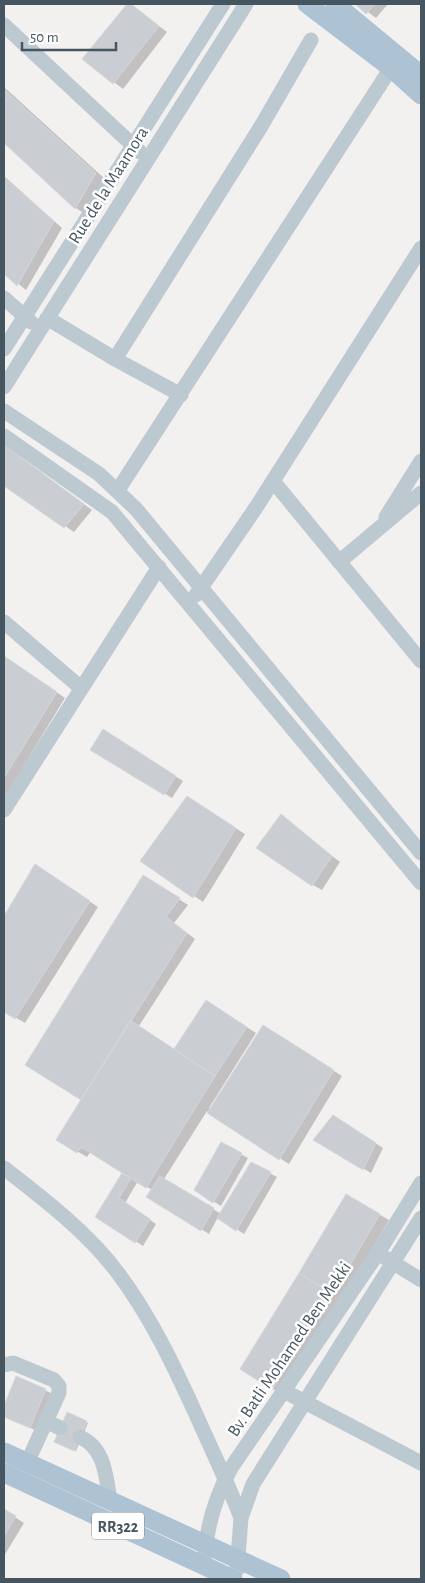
<svg xmlns="http://www.w3.org/2000/svg" width="425" height="1583" font-family="'Alegreya Sans',sans-serif">
<rect width="100%" height="100%" fill="#f3f0f0"/>
<path fill="#0003" d="M129,4L167,32L123,89L83,59Z
M357,4H388L376,18Z
M4,87L105,179L85,214L76,208L4,141Z
M4,176L62,228L26,290L4,272Z
M4,445L92,510L74,532L4,485Z
M4,656L65,698L4,798Z
M110,735L183,781L172,798L92,749Z
M196,803L245,834L203,902L141,860Z
M281,816L340,862L322,890L313,885Z
M35,866L98,907L25,1023L4,1011V919Z
M152,882L188,905L174,923L195,939L139,1026L175,1050L215,1007L256,1033L209,1108L211,1109L273,1032L342,1076L289,1164L207,1111L164,1179L221,1214L251,1164L277,1177L244,1234L218,1217L209,1234L148,1197L152,1190L138,1181L125,1203L156,1224L143,1246L97,1216L131,1177L91,1151L87,1157L58,1140L82,1100Z
M340,1120L383,1148L371,1173L315,1139Z
M222,1144L248,1158L221,1206L195,1190Z
M347,1196L389,1220L342,1300L282,1394L273,1389Z
M17,1378L53,1394L37,1431L4,1416V1410Z
M67,1414L88,1423L76,1451L55,1441Z
M4,1510L24,1523L4,1556Z"/>
<path fill="#caced3" stroke="#d4d7dd" d="M127,4H131L159,26L113,84L82,59Z
M355,4H375L366,14Z
M4,89L11,96L4,104Z
M11,96L96,173L75,209L4,143V104Z
M4,178L54,221L17,286L4,274Z
M4,445L84,504L64,528L4,486Z
M4,656L57,692L4,778Z
M103,729L176,776L164,795L90,750Z
M187,796L236,828L193,898L140,861Z
M281,814L332,856L312,886L256,848Z
M35,864L90,901L15,1019L4,1012V916Z
M143,875L180,898L166,917L187,933L81,1100L25,1065Z
M206,1000L247,1027L215,1076L174,1049Z
M130,1020L215,1076L146,1188L81,1147L77,1153L56,1140Z
M263,1025L334,1070L279,1160L207,1113Z
M333,1115L376,1143L363,1170L313,1140Z
M221,1142L242,1153L213,1203L194,1190Z
M251,1162L271,1172L236,1231L217,1218Z
M122,1173L131,1178L119,1198L150,1219L135,1243L95,1217Z
M160,1176L214,1208L201,1231L146,1197Z
M346,1194L380,1214L333,1294L299,1273Z
M299,1273L333,1294L272,1390L240,1369Z
M16,1376L46,1389L30,1428L4,1417V1406Z
M67,1412L87,1421L74,1451L54,1442Z
M4,1509L16,1516L4,1536Z"/>
<g fill="none" stroke-linecap="round" stroke-linejoin="round">
<path stroke="#bdc9d1" stroke-width="15" d="M4,25L140,152
M4,298L31,322
M47,318L115,359L181,395
M4,349L223,4
M115,359L260,128L311,40
M4,387L246,4
M4,411L99,474L136,509L421,853
M4,436L112,512L421,883
M273,481L421,661
M118,490L391,68
M386,517L421,461
M339,562L421,493
M196,595L257,506L421,248
M4,622L81,688
M4,810L159,567
M4,1168C44,1199 87,1232 118,1273C150,1316 172,1362 194,1410C210,1446 227,1481 241,1518
M384,1257L421,1280
M4,1365L13,1363L54,1380L59,1386V1393L27,1463
M284,1391L421,1463
M46,1421L60,1428
M80,1437C105,1448 106,1477 110,1500
M205,1555C207,1523 216,1496 231,1468L378,1253L421,1183
M237,1570L241,1518L253,1484L421,1218"/>
<path stroke="#adc2d2" stroke-width="19" d="M307,4L391,68L421,95
M335,4L421,75
M4,1452L281,1579
M4,1473L233,1579"/>
</g>
<g text-anchor="middle" stroke-width="5" stroke-linejoin="round" paint-order="stroke">
<rect fill="#fff" stroke="#7e8990" stroke-width="1" x="92" y="1512.5" width="52" height="27" rx="4"/>
<g font-size="16" font-weight="bold" fill="#465660">
<text x="118" y="1532">RR322</text>
</g>
<g font-size="18" fill="#465660" stroke="#fff">
<text transform="translate(108 185) rotate(-58)" y="6">Rue de la Maamora</text>
<text transform="translate(289 1349) rotate(-56)" y="6">Bv. Batli Mohamed Ben Mekki</text>
</g>
</g>
<rect width="425" height="1583" fill="none" stroke="#465660" stroke-width="10"/>
<path d="M22 42v8h94v-8" fill="none" stroke="#465660" stroke-width="2.5"/>
<text x="30" y="42" font-size="15" fill="#465660" stroke="#ffffff" stroke-width="4" paint-order="stroke">50 m</text>
</svg>
